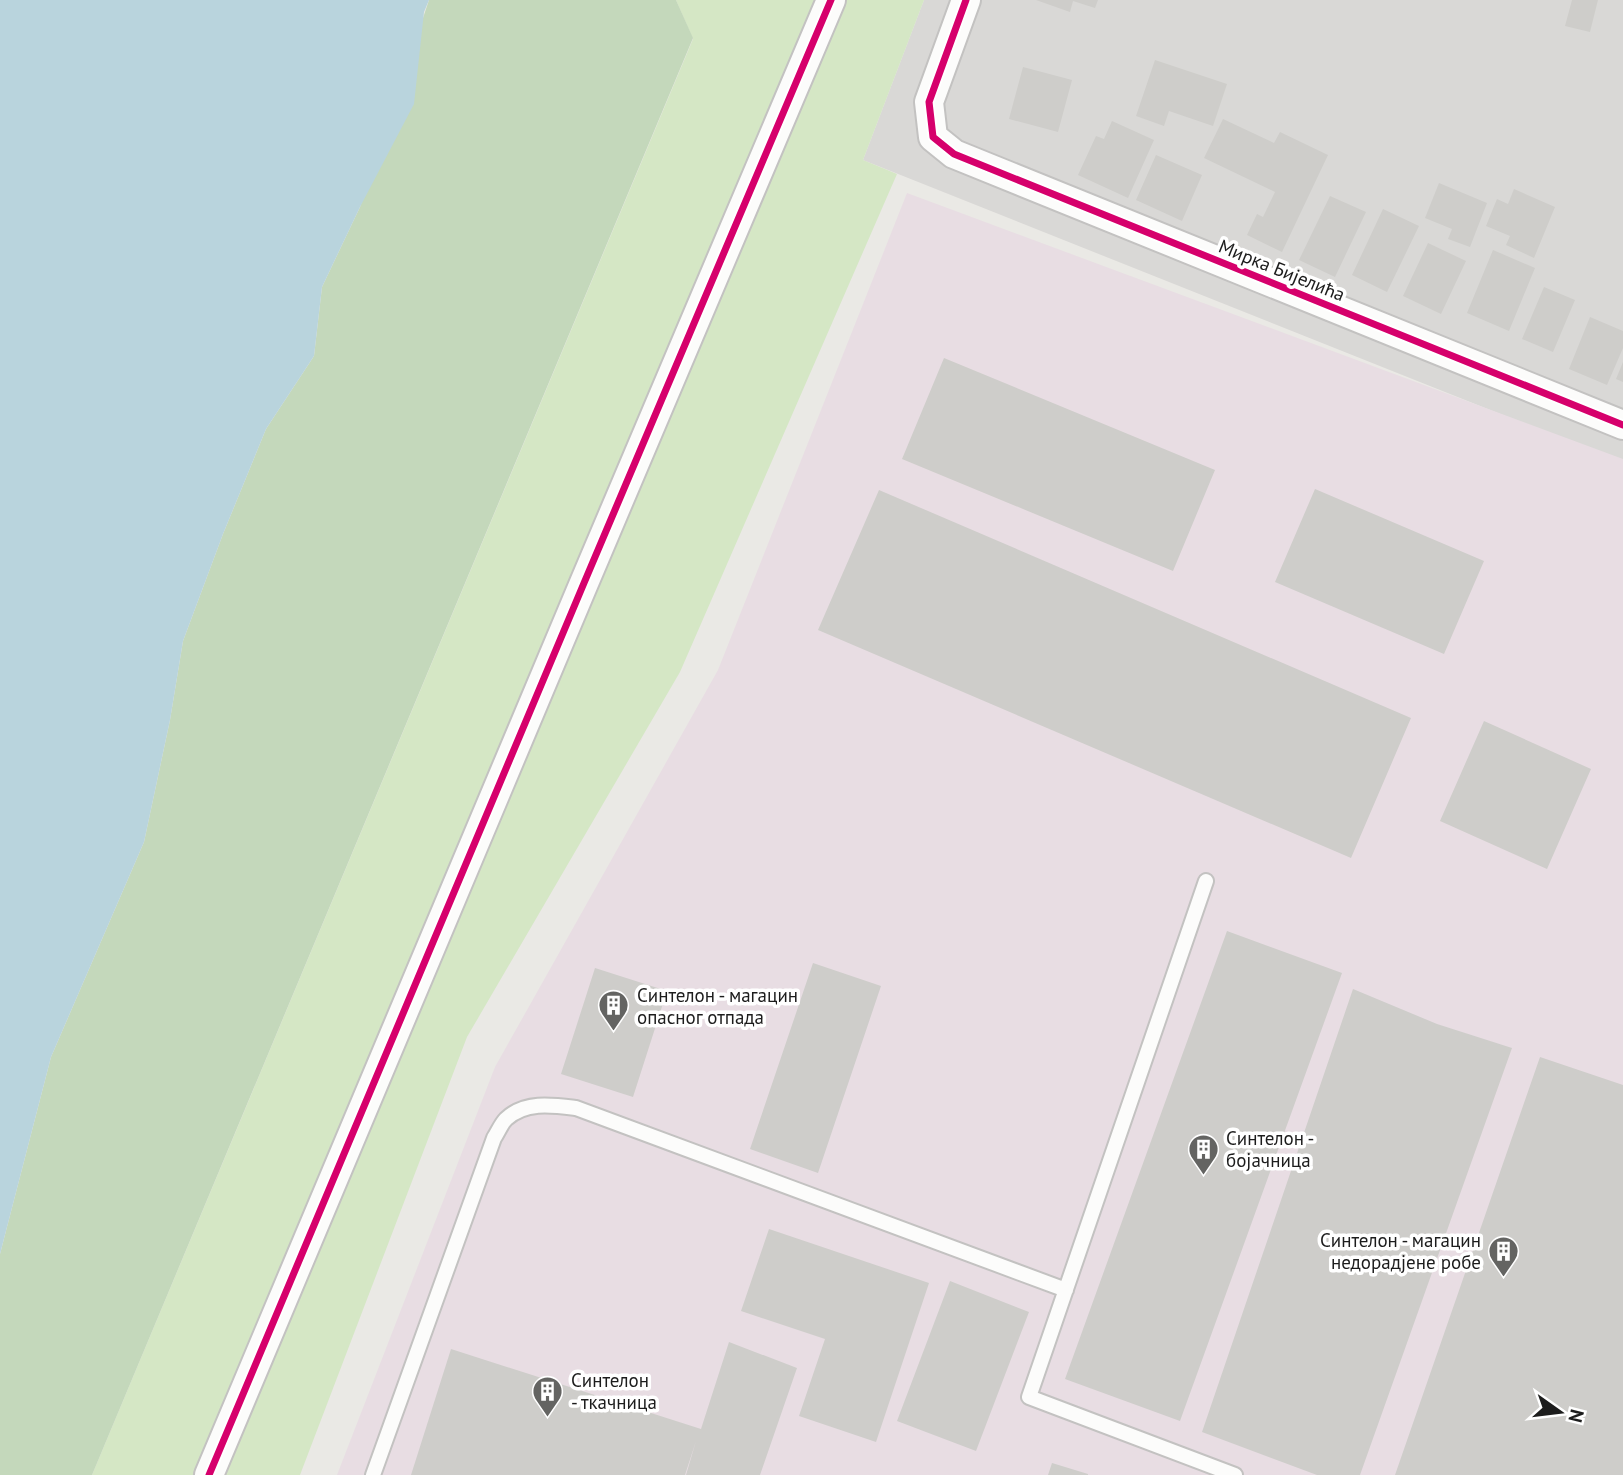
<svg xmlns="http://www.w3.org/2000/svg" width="1623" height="1475" font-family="'PT Sans',sans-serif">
<rect width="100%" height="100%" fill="#eae9e5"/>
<path fill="#d9d8d6" d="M924,0H1623V463L863,160Z"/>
<path fill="#e8dde3" d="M907,193L1623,459V1475H337L495,1067L718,670Z"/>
<path fill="#d5e7c5" d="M676,0H924L863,160L897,174L680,672L467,1037L300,1475H92L693,39Z"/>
<path fill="#c4d8bb" d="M429,0H676L693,38L92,1475H0V1254L51,1057L144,842L170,720L183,641L223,534L266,429L314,356L322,287L360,207Z"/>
<path fill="#b9d4dd" d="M0,0H429L424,12L414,104L360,207L322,287L314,356L266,429L223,534L183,641L170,720L144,842L51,1057L0,1254Z"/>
<path fill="#cecdca" d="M1036,0H1098L1095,8L1073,1L1070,12Z
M1572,0H1598L1590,32L1565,26Z
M1155,60L1227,84L1213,126L1169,111L1164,126L1136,116Z
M1023,67L1072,80L1058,132L1009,119Z
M1223,119L1274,143L1280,132L1328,155L1282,252L1247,235L1257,214L1263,217L1275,192L1204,158Z
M1112,121L1154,140L1128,198L1078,175L1096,136L1104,139Z
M1156,155L1202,175L1182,221L1136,200Z
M1439,183L1487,203L1470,247L1448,239L1452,229L1425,218Z
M1514,189L1555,207L1534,258L1506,245L1510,236L1486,226L1497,199L1508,204Z
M1330,196L1366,212L1335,277L1299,260Z
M1383,209L1419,226L1387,292L1352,275Z
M1428,243L1466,261L1441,314L1403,296Z
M1493,250L1535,268L1509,331L1467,313Z
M1544,287L1575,300L1553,352L1522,339Z
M1590,317L1623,331V348L1607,385L1569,369Z
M944,358L1215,470L1173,571L902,459Z
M1623,362V382L1616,379Z
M1315,489L1484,561L1444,654L1275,582Z
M879,490L1411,718L1351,858L818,630Z
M1484,721L1591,769L1547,869L1440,821Z
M1227,931L1342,973L1180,1421L1065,1379Z
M813,963L881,986L818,1173L750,1149Z
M595,968L667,991L633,1097L561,1074Z
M1353,989L1437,1024L1512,1048L1360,1475H1317L1202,1432Z
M1540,1057L1623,1085V1475H1395Z
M769,1229L929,1283L876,1442L799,1416L825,1339L741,1311Z
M950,1281L1029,1312L976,1451L897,1421Z
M729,1342L797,1368L760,1475H686L696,1441L685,1475H411L451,1349L701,1429Z
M1052,1463L1088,1474V1475H1048Z"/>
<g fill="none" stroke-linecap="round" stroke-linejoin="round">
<defs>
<path id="lane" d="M1206,881L1029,1397L1235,1475
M373,1475L494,1138C498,1132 501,1124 506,1119C525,1101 552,1105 576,1108L1066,1290"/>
<path id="street" d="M966,0L929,102L933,137L954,154L1623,425
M209,1475L584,583L831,0"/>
</defs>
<use href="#lane" stroke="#c3c2c1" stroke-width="18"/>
<use href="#street" stroke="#c3c2c1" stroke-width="32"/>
<use href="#lane" stroke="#fcfcfb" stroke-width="14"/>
<use href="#street" stroke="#fcfcfb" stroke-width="28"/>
<defs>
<path id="cycleway" d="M966,0L929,102L933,137L954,154L1623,425
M209,1475L584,583L831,0"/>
</defs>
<use href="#cycleway" stroke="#fff" stroke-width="11"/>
<use href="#cycleway" stroke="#d6006c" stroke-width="7"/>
</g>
<defs>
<symbol id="building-pin" viewBox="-11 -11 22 30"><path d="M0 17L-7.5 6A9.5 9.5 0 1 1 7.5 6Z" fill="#646462" stroke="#fff"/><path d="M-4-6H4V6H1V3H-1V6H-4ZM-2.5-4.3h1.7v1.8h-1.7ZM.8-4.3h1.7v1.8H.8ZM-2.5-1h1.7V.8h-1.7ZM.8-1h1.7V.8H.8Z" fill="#fff"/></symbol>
</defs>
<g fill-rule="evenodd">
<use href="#building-pin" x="596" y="988" width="35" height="47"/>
<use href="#building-pin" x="1186" y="1132" width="35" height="47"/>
<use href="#building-pin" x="1486" y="1234" width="35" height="47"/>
<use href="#building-pin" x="530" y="1374" width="35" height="47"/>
</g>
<g text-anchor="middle" stroke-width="7" stroke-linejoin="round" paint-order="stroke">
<g font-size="19" fill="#1c1c1c" stroke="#fff">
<text transform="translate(1282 270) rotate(22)" y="7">Мирка Бијелића</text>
</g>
<g font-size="19" fill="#1c1c1c" stroke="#fff" text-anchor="start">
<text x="637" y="1002">Синтелон - магацин<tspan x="637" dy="22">опасног отпада</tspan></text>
<text x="1226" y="1145">Синтелон -<tspan x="1226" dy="22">бојачница</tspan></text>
<text x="1481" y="1247" text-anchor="end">Синтелон - магацин<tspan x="1481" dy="22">недорадјене робе</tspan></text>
<text x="571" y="1387">Синтелон<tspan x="571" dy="22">- ткачница</tspan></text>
</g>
</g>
<g transform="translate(1560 1412) rotate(104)" stroke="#ffffff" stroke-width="5" paint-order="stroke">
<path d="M0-5L12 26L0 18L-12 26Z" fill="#1c1c1c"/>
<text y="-10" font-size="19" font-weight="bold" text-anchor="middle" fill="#1c1c1c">N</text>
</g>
</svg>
